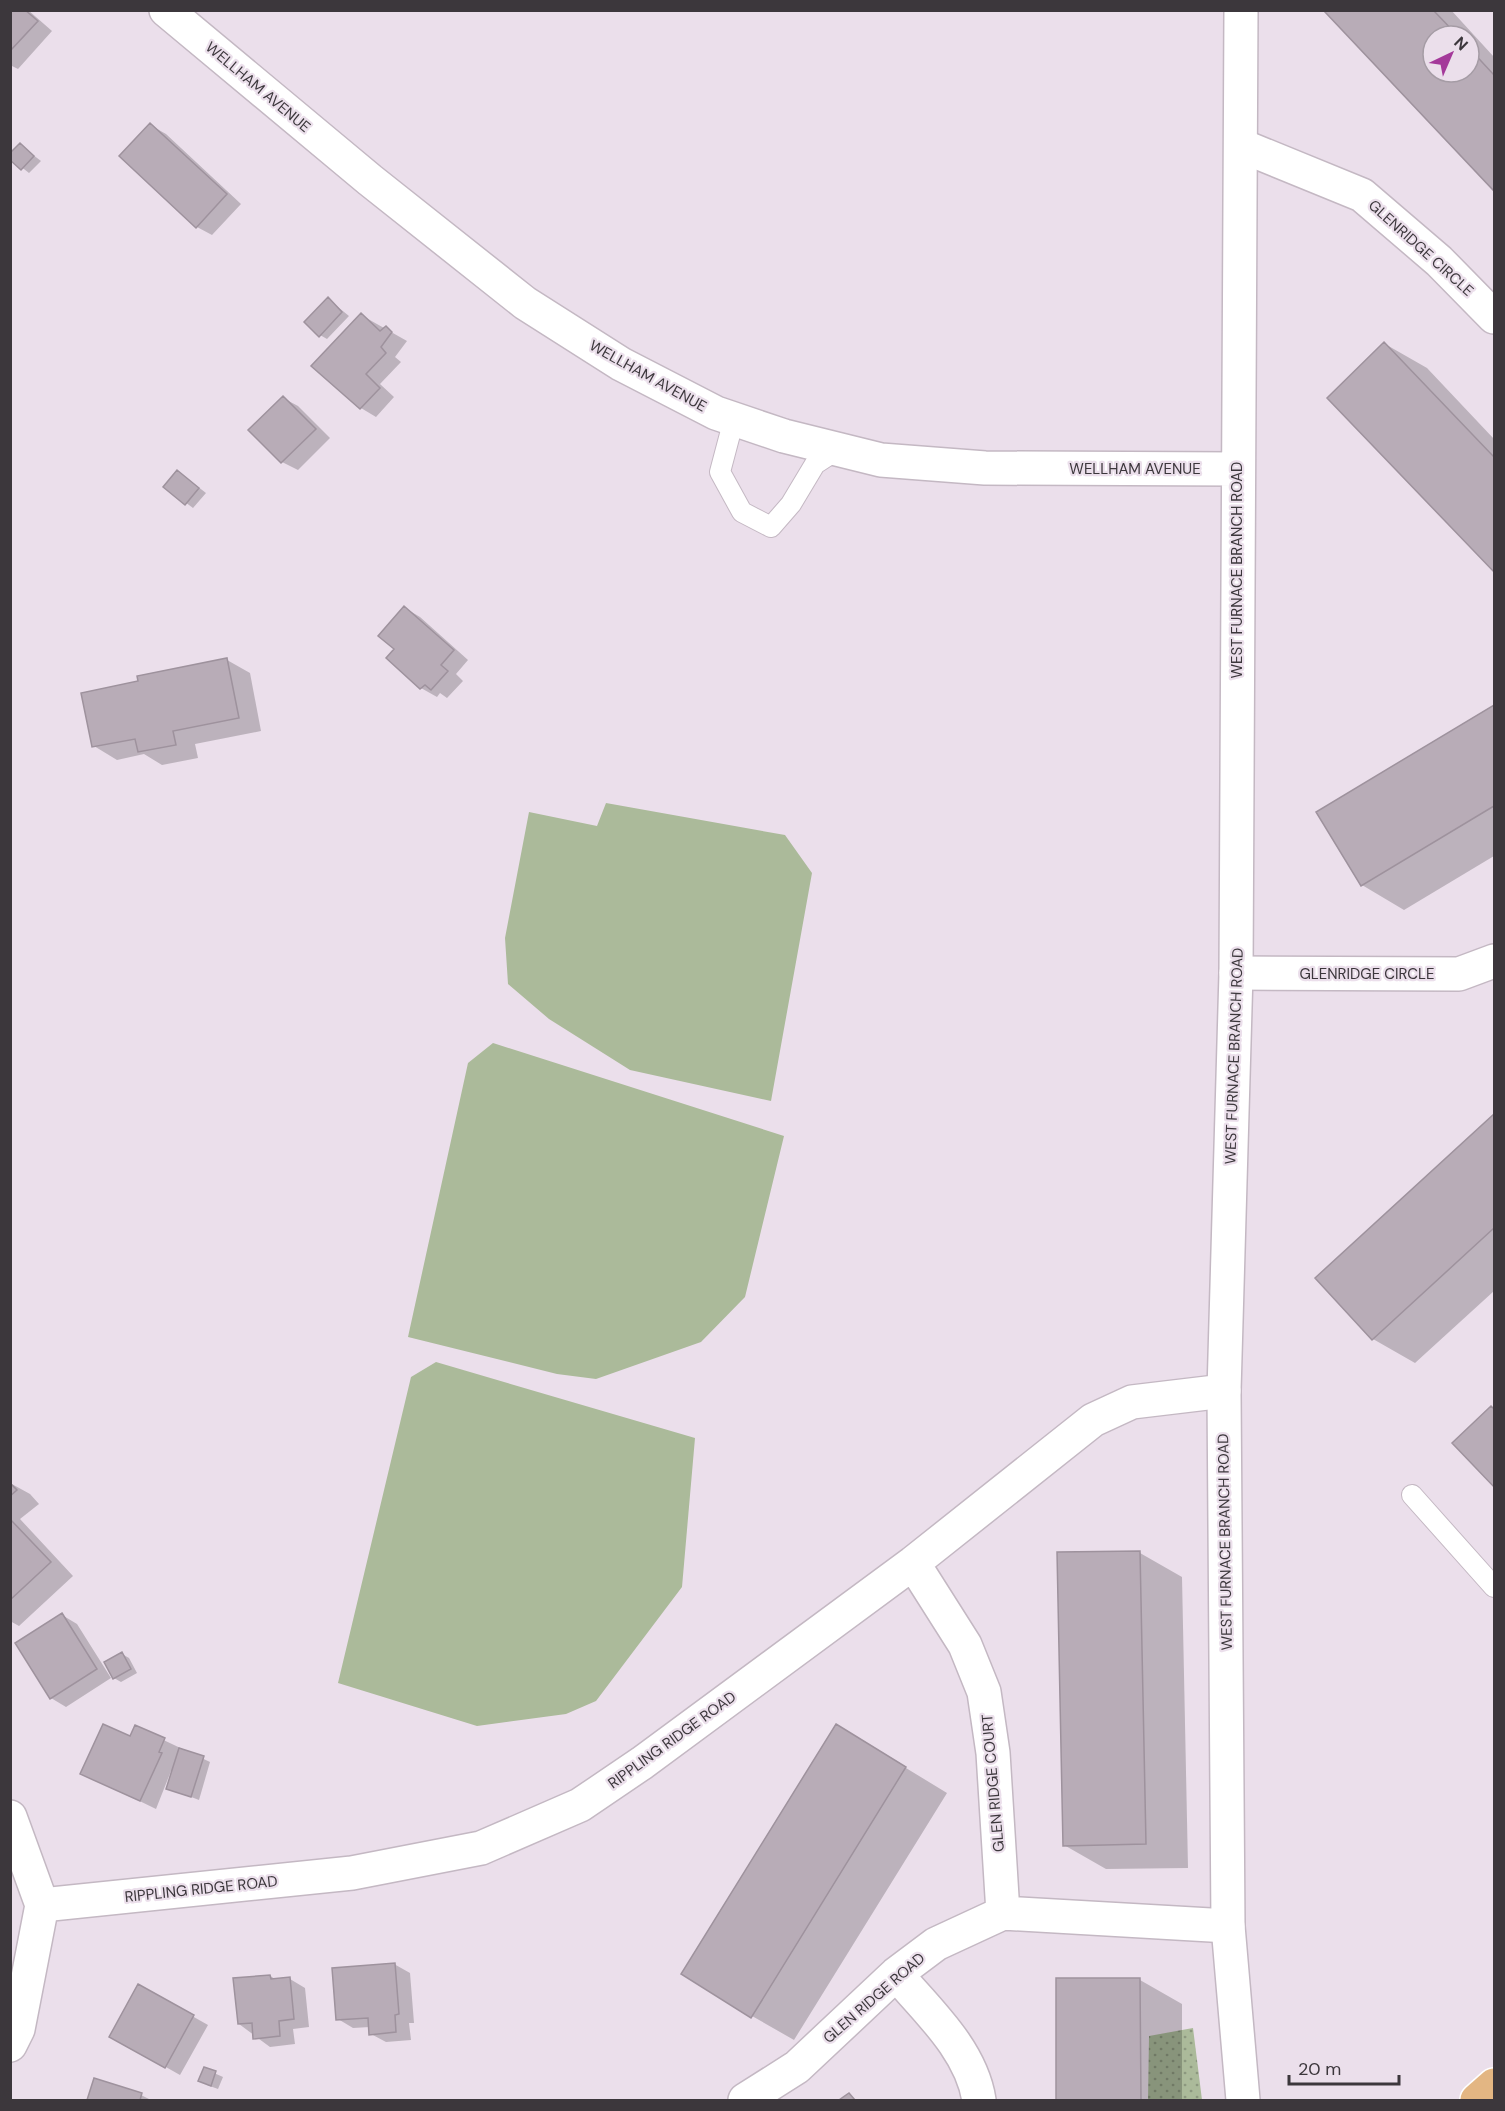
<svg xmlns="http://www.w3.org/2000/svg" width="1505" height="2111" font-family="'DM Sans',sans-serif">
<defs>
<pattern id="grass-dots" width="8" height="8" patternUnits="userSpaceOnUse" patternTransform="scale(1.5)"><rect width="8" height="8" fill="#abba9a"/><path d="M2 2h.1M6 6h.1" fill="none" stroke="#8c987f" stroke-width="1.8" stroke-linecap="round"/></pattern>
</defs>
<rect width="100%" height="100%" fill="#ebdfeb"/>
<path fill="url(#grass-dots)" d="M1193,2028L1202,2100H1148L1149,2036Z"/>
<path fill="#abba9a" d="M606,803L785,835L812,873L771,1101L630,1070L549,1019L508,984L505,938L529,812L597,826Z
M493,1043L784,1136L745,1297L701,1342L596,1379L557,1374L408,1337L468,1063Z
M436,1362L695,1438L682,1587L596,1701L566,1714L477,1726L338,1683L411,1377Z"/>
<path fill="#0003" fill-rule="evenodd" d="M10,10H28L52,31L18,69L10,65Z
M1329,10H1451L1494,57V189L1327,12ZM1433,36H1469V72H1433Z
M150,125L166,134L241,204L212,235L197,227Z
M20,145L41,161L29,173L10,158Z
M328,299L349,316L327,339L320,335Z
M361,315L407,341L395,357L401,362L380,384L394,397L376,417L361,408L314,365Z
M1385,344L1427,368L1494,439V570L1329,398Z
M283,398L298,406L330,438L298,470L282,462Z
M184,476L206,493L193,508L165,487Z
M405,608L420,617L468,660L456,674L463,681L447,698L440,693L437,697L421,688L396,649Z
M227,660L250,673L261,731L195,744L198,758L162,765L144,754L117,760L94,746L140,683Z
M1494,706V856L1404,910L1362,885L1318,812Z
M1494,1116V1291L1415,1363L1373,1339L1318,1279Z
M1491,1408L1494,1409V1485L1454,1443Z
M10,1483L30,1494L39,1504L20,1519L73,1576L19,1626L10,1621Z
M1140,1553L1182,1577L1188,1868L1106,1869L1064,1845Z
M62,1615L77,1624L111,1678L66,1707L51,1698Z
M122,1654L129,1658L137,1673L121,1682L114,1678Z
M837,1726L947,1793L794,2040L752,2016Z
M136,1727L210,1762L199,1800L168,1788L173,1772L171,1771L156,1809L82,1773L130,1738Z
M394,1964L410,1973L414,2023H409L411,2040L386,2042L371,2034L370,2027L353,2028L338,2019Z
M270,1976L277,1980L290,1979L305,1988L309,2027L293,2029L295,2044L270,2047L239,2024Z
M1057,1979L1140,1980L1182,2004V2100H1058Z
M139,1986L208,2025L180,2075L111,2036Z
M205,2069L223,2077L218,2089L207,2085Z
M95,2080L141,2095L151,2100H89Z"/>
<path fill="#b8acb7" stroke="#9e929d" stroke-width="1.5" d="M10,10H25L38,21L10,51Z
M1327,10H1433L1458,36H1433V72H1469V48L1494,75V191L1325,12Z
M150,123L227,194L196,228L119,156Z
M20,143L34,156L21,170L10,160V153Z
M328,297L342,312L319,337L304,322Z
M361,313L380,331L386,326L392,332L381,347L386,353L366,374L380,388L360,409L311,366Z
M1384,342L1494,457V572L1327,398Z
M283,396L316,429L281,463L248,430Z
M177,470L199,488L185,505L163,487Z
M404,606L454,650L441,665L448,671L431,690L425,685L420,689L386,658L394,649L378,636Z
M227,658L239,718L173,731L176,745L138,752L135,739L92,747L81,693L138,681L137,676Z
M1494,705V806L1361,886L1316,812Z
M1494,1114V1228L1372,1340L1315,1278Z
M1491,1406L1494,1409V1487L1452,1443Z
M10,1483L17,1490L10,1496Z
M10,1519L51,1562L10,1600Z
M1140,1551L1146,1844L1063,1846L1057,1552Z
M62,1613L97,1669L50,1699L15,1643Z
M122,1652L131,1669L113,1679L104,1662Z
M103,1724L130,1736L135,1725L165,1738L159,1752L162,1753L140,1801L80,1774Z
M836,1724L906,1767L751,2018L681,1974Z
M179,1748L204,1756L191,1797L166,1789Z
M395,1963L399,2014L395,2015L396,2032L369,2035L368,2018L336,2020L332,1968Z
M270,1975L271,1979L290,1977L294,2019L279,2021L280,2036L253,2039L252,2023L238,2024L233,1978Z
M1056,1978H1140L1141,2100H1056Z
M138,1984L194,2015L165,2068L109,2037Z
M204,2067L216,2071L211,2086L198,2081Z
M94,2078L142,2093L140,2100H87Z
M849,2093L855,2100H839Z"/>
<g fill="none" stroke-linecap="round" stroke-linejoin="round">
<defs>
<path id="lane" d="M734,419L720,472L742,512L771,527L791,504L815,464L838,449
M1412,1495L1494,1587"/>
<path id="street" d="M1242,146L1362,195L1439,261L1494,317
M1236,973L1459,974L1494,961
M913,1563L965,1645L984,1692L993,1753L1003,1913
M10,1817L42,1905L18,2029L10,2045
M42,1905L352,1873L481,1848L580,1805L642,1763L913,1563L1093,1420L1132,1402L1224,1391
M896,1974C928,2011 971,2050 979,2100
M745,2100L797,2067L896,1974L936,1944L1003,1913L1228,1926"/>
<path id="secondary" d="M166,10L370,180L525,303L621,364L716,413L784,436L881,460L985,468L1237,469
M1241,10L1236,973L1224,1391L1228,1926L1243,2100"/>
<path id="primary" d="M1477,2100L1494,2085"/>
</defs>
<use href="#lane" stroke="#c4b8c3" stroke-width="22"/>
<use href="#street" stroke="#c4b8c3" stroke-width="36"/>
<use href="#secondary" stroke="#c4b8c3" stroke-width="36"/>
<use href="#primary" stroke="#fff" stroke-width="36"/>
<use href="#lane" stroke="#fff" stroke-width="20"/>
<use href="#street" stroke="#fff" stroke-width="33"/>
<use href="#secondary" stroke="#fff" stroke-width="33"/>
<use href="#primary" stroke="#e3b683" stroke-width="33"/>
</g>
<g text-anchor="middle" stroke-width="4.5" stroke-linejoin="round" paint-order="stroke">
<g font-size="15" fill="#3c373c" stroke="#ebdfeb">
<text transform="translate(258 87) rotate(40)" y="5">WELLHAM AVENUE</text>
<text transform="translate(1421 248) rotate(42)" y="5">GLENRIDGE CIRCLE</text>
<text transform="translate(648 376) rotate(29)" y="5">WELLHAM AVENUE</text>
<text x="1135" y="474">WELLHAM AVENUE</text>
<text transform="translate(1237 570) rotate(-90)" y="5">WEST FURNACE BRANCH ROAD</text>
<text x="1367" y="979">GLENRIDGE CIRCLE</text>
<text transform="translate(1234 1056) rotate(-88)" y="5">WEST FURNACE BRANCH ROAD</text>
<text transform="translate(1225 1542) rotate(-91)" y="5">WEST FURNACE BRANCH ROAD</text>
<text transform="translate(672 1740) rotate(-36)" y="5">RIPPLING RIDGE ROAD</text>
<text transform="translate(993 1783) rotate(-95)" y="5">GLEN RIDGE COURT</text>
<text transform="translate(201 1889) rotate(-6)" y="5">RIPPLING RIDGE ROAD</text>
<text transform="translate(874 1998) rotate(-41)" y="5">GLEN RIDGE ROAD</text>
</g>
</g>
<rect width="1505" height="2111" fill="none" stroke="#3c373c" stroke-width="24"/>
<g transform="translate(1451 54) rotate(44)"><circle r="28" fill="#ebdfeb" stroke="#a59ca5" stroke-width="1.5"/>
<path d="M0-4.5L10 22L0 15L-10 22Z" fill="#a4399a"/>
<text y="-9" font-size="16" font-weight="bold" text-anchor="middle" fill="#3c373c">N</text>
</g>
<path d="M1289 2075v9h110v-9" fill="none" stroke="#3c373c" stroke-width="3"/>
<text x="1298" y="2075" font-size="18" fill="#3c373c" stroke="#ebdfeb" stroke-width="4.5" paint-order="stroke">20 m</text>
</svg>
